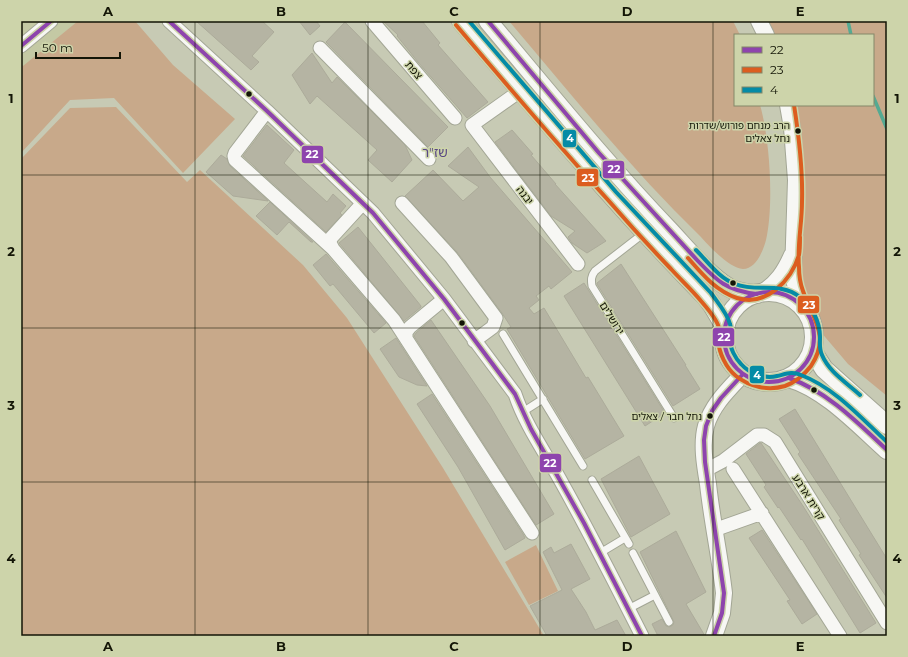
<svg xmlns="http://www.w3.org/2000/svg" width="908" height="657" font-family="Montserrat,'Noto Sans Hebrew',sans-serif">
<rect width="100%" height="100%" fill="#c7cab4"/>
<path fill="#c4c9a4" d="M21,21H78L23,67L21,64Z"/>
<path fill="#c8a98a" d="M78,21H135L173,65L235,119L183,173L114,98L70,100L21,153V64L23,66Z
M509,21H733L740,35H735V105H760C770,139 774,206 766,240C763,251 756,269 743,269C729,268 709,246 700,236C631,169 571,94 509,21Z
M766,21H887V396L848,364L820,331L814,308L796,276V250L804,173L794,105H873V35H773Z
M116,107L187,182L200,170L303,265L347,318L443,468L544,636H21V159L70,108Z
M536,545L558,591L529,605L505,562Z"/>
<g fill="none" stroke-linecap="round" stroke-linejoin="round">
<path stroke="#55aa92" stroke-width="3.5" d="M848,21L851,35
M873,96L887,129"/>
</g>
<path fill="#b5b4a3" stroke="#acab9a" d="M196,21H262L274,32L252,56L259,62L251,70Z
M299,21H316L320,26L310,35Z
M383,21H422L440,43L438,45L488,102L467,118L418,62L397,36L398,35Z
M345,22L448,127L428,147L326,42Z
M312,53L332,83L337,77L405,145L412,160L392,182L368,160L377,150L317,96L310,104L292,75Z
M267,125L294,150L284,163L327,202L333,194L346,206L340,213L342,215L326,232L243,156Z
M512,130L533,154L531,155L556,184H555L606,241L587,253L572,243L568,237L575,231L551,216L495,142Z
M468,147L490,177L572,272L551,289L549,286L536,296L539,300L529,308L534,314L544,308L586,378L588,377L624,436L585,459L507,329L511,327L502,313L457,252L405,196L433,170L463,201L479,187L448,166Z
M221,155L227,159L230,166L268,201L233,196L206,172Z
M270,202L313,242H311L289,222L277,235L256,216Z
M358,227L421,306V307L404,321L339,243Z
M326,254L386,323L374,333L333,284L330,286L313,265Z
M621,264L686,365H685L700,389L673,406L597,284V283Z
M584,283L665,413L645,426L564,296Z
M431,320L490,406L554,514L536,525L414,336L416,333Z
M396,338L427,386L417,385L399,377L380,349Z
M432,394L523,534L525,538L505,550L458,467L417,404Z
M795,409L887,559V598L859,555L861,554L839,520L841,519L798,454L800,452L779,419Z
M760,443H761L803,506L876,623L860,633L802,539L801,540L779,507L778,508L764,487L766,485L746,454Z
M639,456L670,514L631,537L601,479Z
M762,530L817,614L802,624L787,601L790,600L749,538Z
M676,531L706,592L686,604L705,636H658L652,624L662,619L666,626L669,627L673,625L674,622L640,552Z
M571,544L590,579L571,589L586,612L595,630L617,620L626,636H547L530,606L562,590L543,552L551,547L554,553Z"/>
<g fill="none" stroke-linecap="round" stroke-linejoin="round">
<defs>
<path id="service" d="M644,233L595,271C591,276 591,280 592,286L674,418
M503,334L583,466
M521,413L543,399
M592,480L629,544
M600,553L625,538
M633,553L669,622
M628,609L655,595"/>
<path id="minor" d="M169,21L267,111L373,213L444,299L515,394C526,427 547,455 563,485C591,535 616,585 642,636
M372,21L455,118
M21,46L51,21
M320,48L429,159
M520,91L472,125L578,264
M267,111L235,153L234,156L235,160L333,249L394,320L532,533
M402,203L451,257L496,318L493,327L474,341
M333,249L330,243L331,238L363,203
M406,338V332L410,327L444,299
M733,469L840,636
M706,470L723,461L757,435H764L775,442L887,623
M714,530L762,513"/>
<path id="tertiary" d="M759,21L766,35
M788,105L792,128L796,180L793,274L797,293L806,311
M761,293C777,284 785,271 792,255
M714,636L722,613L724,593C720,557 712,521 708,484C705,466 701,444 706,426C712,405 728,390 743,374"/>
<path id="secondary" d="M461,21C541,115 620,209 706,297L712,305L725,327
M488,21C547,91 605,163 669,230C685,247 708,275 728,287C737,293 747,293 757,294
M724 337a45 45 0 1 1 90 0a45 45 0 1 1-90 0Z
M813,347L815,355L824,369L887,425
M789,378C825,388 859,425 887,450"/>
</defs>
<use href="#service" stroke="#a3a695" stroke-width="9"/>
<use href="#minor" stroke="#a3a695" stroke-width="15"/>
<use href="#tertiary" stroke="#a3a695" stroke-width="18"/>
<use href="#secondary" stroke="#a3a695" stroke-width="20"/>
<use href="#service" stroke="#f7f7f4" stroke-width="7"/>
<use href="#minor" stroke="#f7f7f4" stroke-width="13"/>
<use href="#tertiary" stroke="#f7f7f4" stroke-width="16"/>
<use href="#secondary" stroke="#f7f7f4" stroke-width="18"/>
<defs>
<path id="bus-1" d="M169,21L267,111L373,213L444,299L515,394L531,429L584,523L642,636
M488,21L599,153L697,260C717,281 727,291 757,294
M21,46L51,21
M724 337a45 45 0 1 1 90 0a45 45 0 1 1-90 0Z
M789,378C828,392 857,422 887,450
M714,636L722,613L724,593L705,462L704,440L706,426L712,411L721,398L743,374"/>
<path id="bus-2" d="M456,25C506,84 556,143 608,200C628,223 649,246 671,269C681,280 692,290 701,301C707,308 717,319 719,328C719,332 718,336 718,340C719,353 726,368 736,376C750,387 768,391 785,386C796,382 804,375 811,366C831,336 812,318 803,291C800,283 799,275 799,267C797,245 802,224 802,202C803,169 799,137 794,105
M688,258C702,274 716,291 737,298C766,307 791,281 799,255C800,250 800,243 800,237"/>
<path id="bus-3" d="M469,21L616,192L711,293C718,303 727,313 730,324C732,330 730,334 730,340C730,348 735,358 741,364C750,374 764,379 777,376C786,374 792,371 801,375C835,388 861,418 887,442
M696,250C708,262 719,278 735,284C757,293 779,281 800,297C812,306 820,322 820,337C820,343 819,349 822,355C829,372 847,383 860,395"/>
</defs>
<use href="#bus-1" stroke="#cdd4aa" stroke-width="7"/>
<use href="#bus-2" stroke="#cdd4aa" stroke-width="7"/>
<use href="#bus-3" stroke="#cdd4aa" stroke-width="7"/>
<use href="#bus-1" stroke="#8e44ad" stroke-width="4"/>
<use href="#bus-2" stroke="#dc5d1f" stroke-width="4"/>
<use href="#bus-3" stroke="#048ba6" stroke-width="4"/>
</g>
<path fill="none" stroke="#131506" stroke-width="1" stroke-opacity="0.55" d="M195,21V636M368,21V636M540,21V636M713,21V636M21,175H887M21,328H887M21,482H887"/>
<g fill="#131506" stroke="#cdd4aa" stroke-width="1.5">
<circle cx="249" cy="94" r="3.5"/>
<circle cx="798" cy="131" r="3.5"/>
<circle cx="733" cy="283" r="3.5"/>
<circle cx="462" cy="323" r="3.5"/>
<circle cx="814" cy="390" r="3.5"/>
<circle cx="710" cy="416" r="3.5"/>
</g>
<g text-anchor="middle" stroke-width="3" stroke-linejoin="round" paint-order="stroke">
<g font-size="10" fill="#131506" stroke="#cdd4aa" text-anchor="end">
<text x="790" y="129">הרב מנחם פורוש/שדרות<tspan x="790" dy="13">נחל צאלים</tspan></text>
<text x="702" y="420">נחל חבר / צאלים</text>
</g>
<g font-size="11" fill="#131506" stroke="#cdd4aa">
<text transform="translate(414 70) rotate(49)" y="4">צפת</text>
<text transform="translate(525 195) rotate(53)" y="4">יבנה</text>
<text transform="translate(612 318) rotate(58)" y="4">ירושלים</text>
<text transform="translate(809 497) rotate(58)" y="4">קרית ארבע</text>
</g>
<g font-size="13" fill="#584785" stroke="#cdd4aa">
<text x="435" y="157">שז"ר</text>
</g>
</g>
<g stroke="#cdd4aa" stroke-width="1.5">
<rect x="562" y="129" width="15" height="19" rx="4" fill="#048ba6"/>
<rect x="301" y="145" width="23" height="19" rx="4" fill="#8e44ad"/>
<rect x="602" y="160" width="23" height="19" rx="4" fill="#8e44ad"/>
<rect x="576" y="168" width="23" height="19" rx="4" fill="#dc5d1f"/>
<rect x="797" y="295" width="23" height="19" rx="4" fill="#dc5d1f"/>
<rect x="712" y="327" width="23" height="20" rx="4" fill="#8e44ad"/>
<rect x="749" y="365" width="16" height="19" rx="4" fill="#048ba6"/>
<rect x="539" y="453" width="23" height="20" rx="4" fill="#8e44ad"/>
</g>
<g font-size="11" text-anchor="middle" font-weight="bold" fill="#fff">
<text x="570" y="142">4</text>
<text x="312" y="158">22</text>
<text x="614" y="173">22</text>
<text x="588" y="182">23</text>
<text x="809" y="309">23</text>
<text x="724" y="341">22</text>
<text x="757" y="379">4</text>
<text x="550" y="467">22</text>
</g>
<rect width="908" height="657" fill="none" stroke="#cdd4aa" stroke-width="44"/>
<rect x="734" y="34" width="140" height="72" fill="#cdd4aa" stroke="#838868"/>
<rect x="742" y="47" width="20" height="6" fill="#8e44ad" stroke="#838868"/>
<text x="770" y="54" font-size="12" fill="#131506">22</text>
<rect x="742" y="67" width="20" height="6" fill="#dc5d1f" stroke="#838868"/>
<text x="770" y="74" font-size="12" fill="#131506">23</text>
<rect x="742" y="87" width="20" height="6" fill="#048ba6" stroke="#838868"/>
<text x="770" y="94" font-size="12" fill="#131506">4</text>
<path d="M36 52v6h84v-6" fill="none" stroke="#131506" stroke-width="2"/>
<text x="42" y="52" font-size="12" fill="#131506" stroke="#cdd4aa" stroke-width="3" paint-order="stroke">50 m</text>
<rect x="22" y="22" width="864" height="613" fill="none" stroke="#131506" stroke-width="1.5"/>
<g font-size="13" text-anchor="middle" font-weight="bold" fill="#131506">
<text x="108" y="16">A</text>
<text x="281" y="16">B</text>
<text x="454" y="16">C</text>
<text x="627" y="16">D</text>
<text x="800" y="16">E</text>
<text x="11" y="103">1</text>
<text x="897" y="103">1</text>
<text x="11" y="256">2</text>
<text x="897" y="256">2</text>
<text x="11" y="410">3</text>
<text x="897" y="410">3</text>
<text x="11" y="563">4</text>
<text x="897" y="563">4</text>
<text x="108" y="651">A</text>
<text x="281" y="651">B</text>
<text x="454" y="651">C</text>
<text x="627" y="651">D</text>
<text x="800" y="651">E</text>
</g>
</svg>
